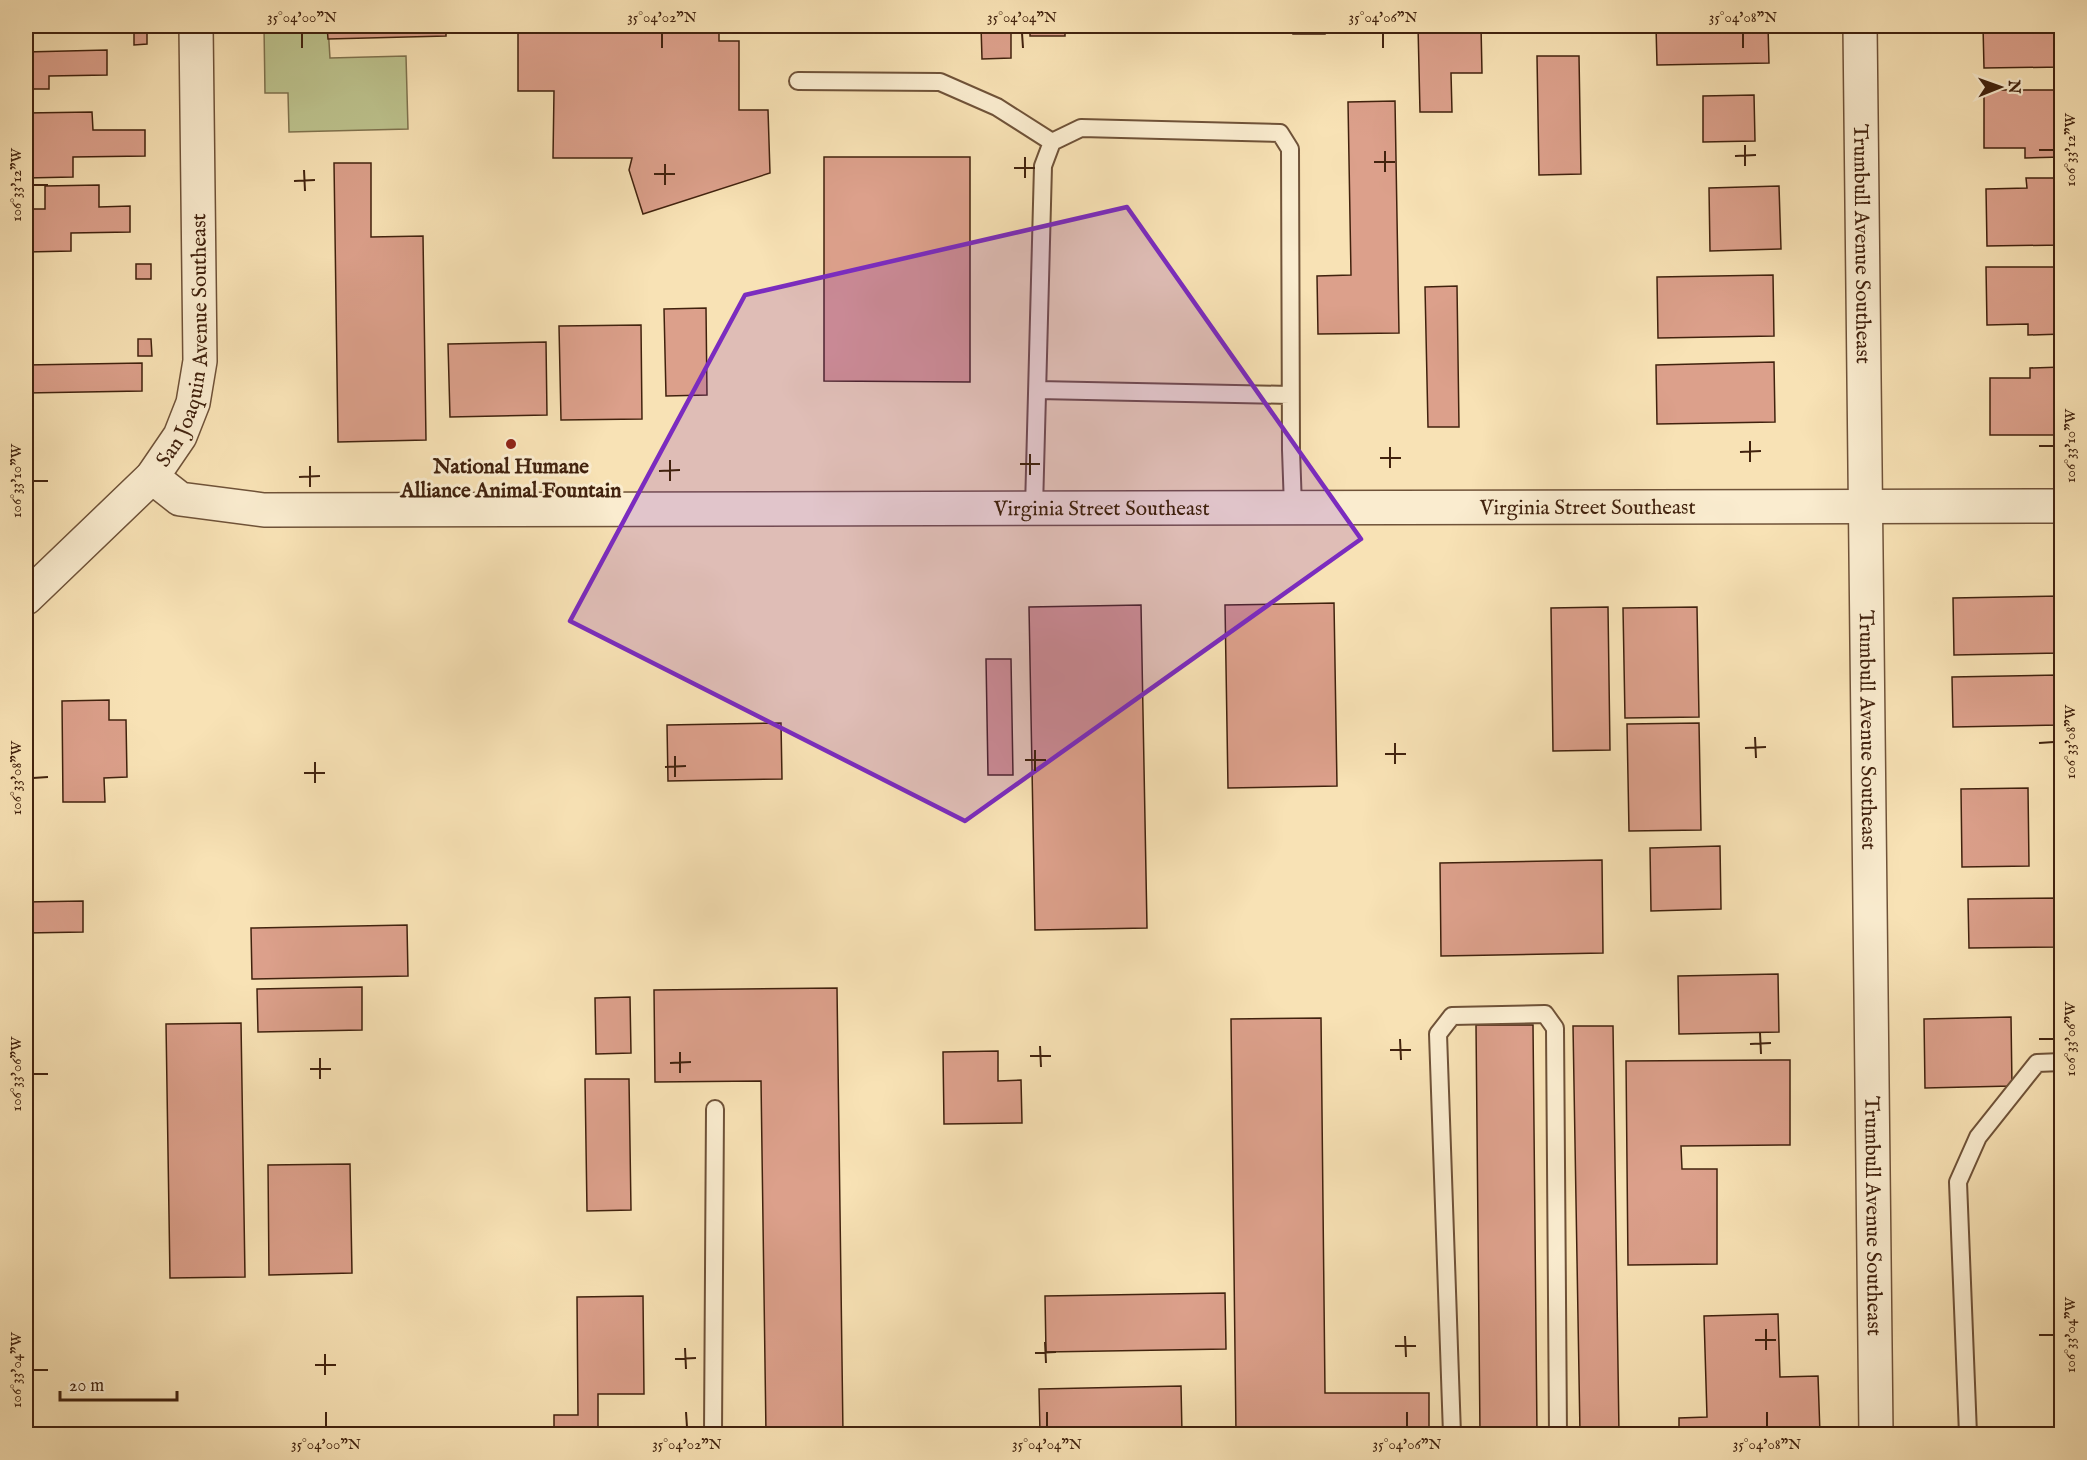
<svg xmlns="http://www.w3.org/2000/svg" width="2087" height="1460" font-family="'IM FELL English',serif">
<rect width="100%" height="100%" fill="#f8e2b5"/>
<filter id="stains"><feTurbulence type="fractalNoise" baseFrequency=".00333" numOctaves="4"/><feColorMatrix values="0 0 0 0 .2 0 0 0 0 .09 0 0 0 0 .02 0 0 0 .5 -.17"/></filter>
<radialGradient id="worn" r=".72"><stop offset=".6" stop-color="#630" stop-opacity="0"/><stop offset="1" stop-color="#630" stop-opacity=".3"/></radialGradient>
<path fill="#bdc38e" stroke="#7f724e" stroke-width="1.5" d="M264,26H328L330,58L406,56L408,129L289,132L288,93H265Z"/>
<path fill="#dca08b" stroke="#41220e" stroke-width="1.5" d="M327,26H446V36L328,39Z
M518,26H719V41H739V110H768L770,173L643,214L629,170L632,158H553L554,91H518Z
M981,26H1011V58L982,59Z
M1030,26H1065V36H1030Z
M1233,26H1256V28L1233,29Z
M1293,26H1325V34H1293Z
M1418,26H1481L1482,73H1451L1452,112H1420Z
M1656,26H1768L1769,63L1657,65Z
M1983,26H2062V67L1984,68Z
M134,27H147V44L134,45Z
M107,50V75L49,76V89H33V77H26V52Z
M1537,56H1579L1581,174L1539,175Z
M1984,90H2062V157L2025,158V148H1984Z
M1754,95L1755,141L1703,142V96Z
M1395,101L1399,333L1318,334L1317,276L1351,275L1348,102Z
M92,112L93,130H145V156L73,157V177L26,178V113Z
M824,157H970V382L824,381Z
M334,163H371V237L423,236L426,440L338,442Z
M2026,178H2062V245L1987,246L1986,189L2027,188Z
M99,185V207L130,206V232L71,233V251L27,252L26,209H45V186Z
M1779,186L1781,249L1710,251L1709,188Z
M136,264H151V279H136Z
M1986,267H2062V334L2028,335V324L1987,325Z
M1773,275L1774,336L1658,338L1657,277Z
M1457,286L1459,427H1428L1425,287Z
M706,308L707,395L666,396L664,309Z
M641,325L642,419L561,420L559,326Z
M138,339H151L152,356H138Z
M546,342L547,415L450,417L448,344Z
M1774,362L1775,422L1657,424L1656,365Z
M142,363V391L26,393V365Z
M2062,367V435H1990V378H2030V368Z
M2062,596V653L1954,655L1953,598Z
M1334,603L1337,786L1228,788L1225,605Z
M1141,605L1147,928L1035,930L1029,607Z
M1608,607L1610,750L1553,751L1551,608Z
M1697,607L1699,717L1625,718L1623,608Z
M986,659H1011L1013,775H988Z
M2060,675L2061,725L1953,727L1952,677Z
M109,700V720H126L127,777L104,778L105,802H63L62,701Z
M781,723L782,779L668,781L667,725Z
M1699,723L1701,830L1629,831L1627,724Z
M2028,788L2029,866L1962,867L1961,789Z
M1720,846L1721,909L1651,911L1650,848Z
M1602,860L1603,953L1441,956L1440,863Z
M2062,898V947L1969,948L1968,899Z
M83,901V932L26,933V902Z
M407,925L408,976L252,979L251,928Z
M1778,974L1779,1032L1679,1034L1678,976Z
M362,987V1030L258,1032L257,989Z
M837,988L843,1434H766L761,1081L655,1082L654,990Z
M630,997L631,1053L596,1054L595,998Z
M2011,1017L2012,1086L1925,1088L1924,1019Z
M1321,1018L1325,1393H1429V1434H1236L1231,1019Z
M241,1023L245,1277L170,1278L166,1024Z
M1476,1025H1533L1537,1434H1480Z
M1573,1026H1613L1619,1434H1580Z
M998,1051V1081L1021,1080L1022,1123L944,1124L943,1052Z
M1790,1060V1145L1681,1146L1682,1169H1717V1264L1628,1265L1626,1061Z
M585,1079H629L631,1210L587,1211Z
M350,1164L352,1273L269,1275L268,1165Z
M1225,1293L1226,1349L1046,1352L1045,1296Z
M643,1296L644,1394H598V1434H554V1415H578L577,1297Z
M1778,1314L1780,1377L1818,1376L1820,1434H1679V1418L1707,1417L1704,1316Z
M1181,1386L1182,1434H1040L1039,1389Z"/>
<g fill="none" stroke-linecap="round" stroke-linejoin="round">
<defs>
<path id="service" d="M798,81L940,82L997,107L1052,142
M1038,390L1290,395
M1034,508L1043,166L1052,142L1081,128L1280,133L1290,149L1291,450L1293,507
M713,1434L715,1109
M1452,1434L1438,1034L1452,1016L1545,1014L1555,1028L1558,1434
M1968,1434L1958,1182L1978,1137L2037,1063L2062,1062"/>
<g id="minor">
<path id="s1" d="M1860,26L1876,1434"/>
<path id="s2" d="M152,477L180,499L264,510L2062,506"/>
<path id="s3" d="M26,598L152,477L180,436L193,403L200,361L196,26"/>
</g>
</defs>
<use href="#service" stroke="#6f5238" stroke-width="20"/>
<use href="#minor" stroke="#6f5238" stroke-width="36"/>
<use href="#service" stroke="#faeccf" stroke-width="16"/>
<use href="#minor" stroke="#faeccf" stroke-width="33"/>
</g>
<path fill="#7b2cbf" fill-opacity="0.2" stroke="#7b2cbf" stroke-width="4.5" stroke-linejoin="round" d="M1127,207L1361,539L965,821L570,621L745,295Z"/>
<path fill="none" stroke="#41220e" stroke-width="2" d="M302,33V48M662,33V48M1022,33L1023,48M1383,33V48M1743,33V48M1745,145V166M2039,150H2054M1385,151V172M1735,156L1756,155M1025,157V178M1374,162H1395M665,164V185M1014,168H1035M304,170L305,191M654,174H675M294,181L315,180M33,185H48M1750,441V462M2039,446H2054M1390,447V468M1740,452L1761,451M1030,454V475M1380,458H1401M670,460V481M1020,464H1040M310,466V487M659,471L680,470M299,477L320,476M33,481H48M1755,737L1756,758M1395,743V764M2039,743L2054,742M1745,748L1766,747M1035,750V771M1385,754H1406M675,756V777M1025,760H1046M315,762V783M665,767L686,766M304,773H325M33,778L48,777M1760,1033L1761,1054M1400,1039L1401,1060M2039,1039H2054M1750,1044L1771,1043M1040,1046L1041,1067M1390,1050H1411M680,1052V1073M1030,1056H1051M320,1058V1079M670,1063L691,1062M310,1069H331M33,1074H48M1766,1329V1350M2039,1335H2054M1405,1336L1406,1357M1755,1340H1776M1045,1342L1046,1363M1395,1346H1416M685,1348L686,1369M1035,1353L1056,1352M325,1354V1375M675,1359L696,1358M315,1365H336M33,1370H48M326,1412V1427M686,1412L687,1427M1047,1412V1427M1407,1412V1427M1767,1412V1427"/>
<circle fill="#8f2418" stroke="#faeccf" stroke-width="2" cx="511" cy="444" r="6"/>
<g text-anchor="middle" stroke-width="6" stroke-linejoin="round" paint-order="stroke">
<g font-size="21" fill="#41220e" stroke="#faeccf">
<text dy="7" stroke="none"><textPath href="#s1" startOffset="218">Trumbull Avenue Southeast</textPath></text>
<text dy="7" stroke="none"><textPath href="#s3" startOffset="320">San Joaquin Avenue Southeast</textPath></text>
<text dy="7" stroke="none"><textPath href="#s2" startOffset="1444">Virginia Street Southeast</textPath></text>
<text dy="7" stroke="none"><textPath href="#s2" startOffset="958">Virginia Street Southeast</textPath></text>
<text dy="7" stroke="none"><textPath href="#s1" startOffset="704">Trumbull Avenue Southeast</textPath></text>
<text dy="7" stroke="none"><textPath href="#s1" startOffset="1190">Trumbull Avenue Southeast</textPath></text>
</g>
<g font-size="21" font-weight="bold" fill="#41220e" stroke="#faeccf">
<text x="511" y="473">National Humane<tspan x="511" dy="24">Alliance Animal Fountain</tspan></text>
</g>
</g>
<rect width="2087" height="1460" fill="none" stroke="#f8e2b5" stroke-width="66"/>
<g transform="translate(2000 87) rotate(89)" stroke="#faeccf" stroke-width="4.5" paint-order="stroke">
<path d="M0-4.5L10 22L0 15L-10 22Z" fill="#41220e"/>
<text y="-9" font-size="16" font-weight="bold" text-anchor="middle" fill="#41220e">N</text>
</g>
<path d="M60 1391v9h117v-9" fill="none" stroke="#41220e" stroke-width="3"/>
<text x="69" y="1391" font-size="18" fill="#41220e" stroke="#faeccf" stroke-width="4.5" paint-order="stroke">20 m</text>
<rect x="33" y="33" width="2021" height="1394" fill="none" stroke="#41220e" stroke-width="2"/>
<g font-size="15" text-anchor="middle" fill="#41220e">
<text x="302" y="22">35°04'00"N</text>
<text x="662" y="22">35°04'02"N</text>
<text x="1022" y="22">35°04'04"N</text>
<text x="1383" y="22">35°04'06"N</text>
<text x="1743" y="22">35°04'08"N</text>
<text transform="translate(2070 150) rotate(-90)" y="5">106°33'12"W</text>
<text transform="translate(16 185) rotate(-90)" y="5">106°33'12"W</text>
<text transform="translate(2070 446) rotate(-90)" y="5">106°33'10"W</text>
<text transform="translate(16 481) rotate(-90)" y="5">106°33'10"W</text>
<text transform="translate(2070 742) rotate(-90)" y="5">106°33'08"W</text>
<text transform="translate(16 778) rotate(-90)" y="5">106°33'08"W</text>
<text transform="translate(2070 1039) rotate(-90)" y="5">106°33'06"W</text>
<text transform="translate(16 1074) rotate(-90)" y="5">106°33'06"W</text>
<text transform="translate(2070 1335) rotate(-90)" y="5">106°33'04"W</text>
<text transform="translate(16 1370) rotate(-90)" y="5">106°33'04"W</text>
<text x="326" y="1449">35°04'00"N</text>
<text x="687" y="1449">35°04'02"N</text>
<text x="1047" y="1449">35°04'04"N</text>
<text x="1407" y="1449">35°04'06"N</text>
<text x="1767" y="1449">35°04'08"N</text>
</g>
<rect width="100%" height="100%" filter="url(#stains)"/>
<rect width="100%" height="100%" fill="url(#worn)"/>
</svg>
